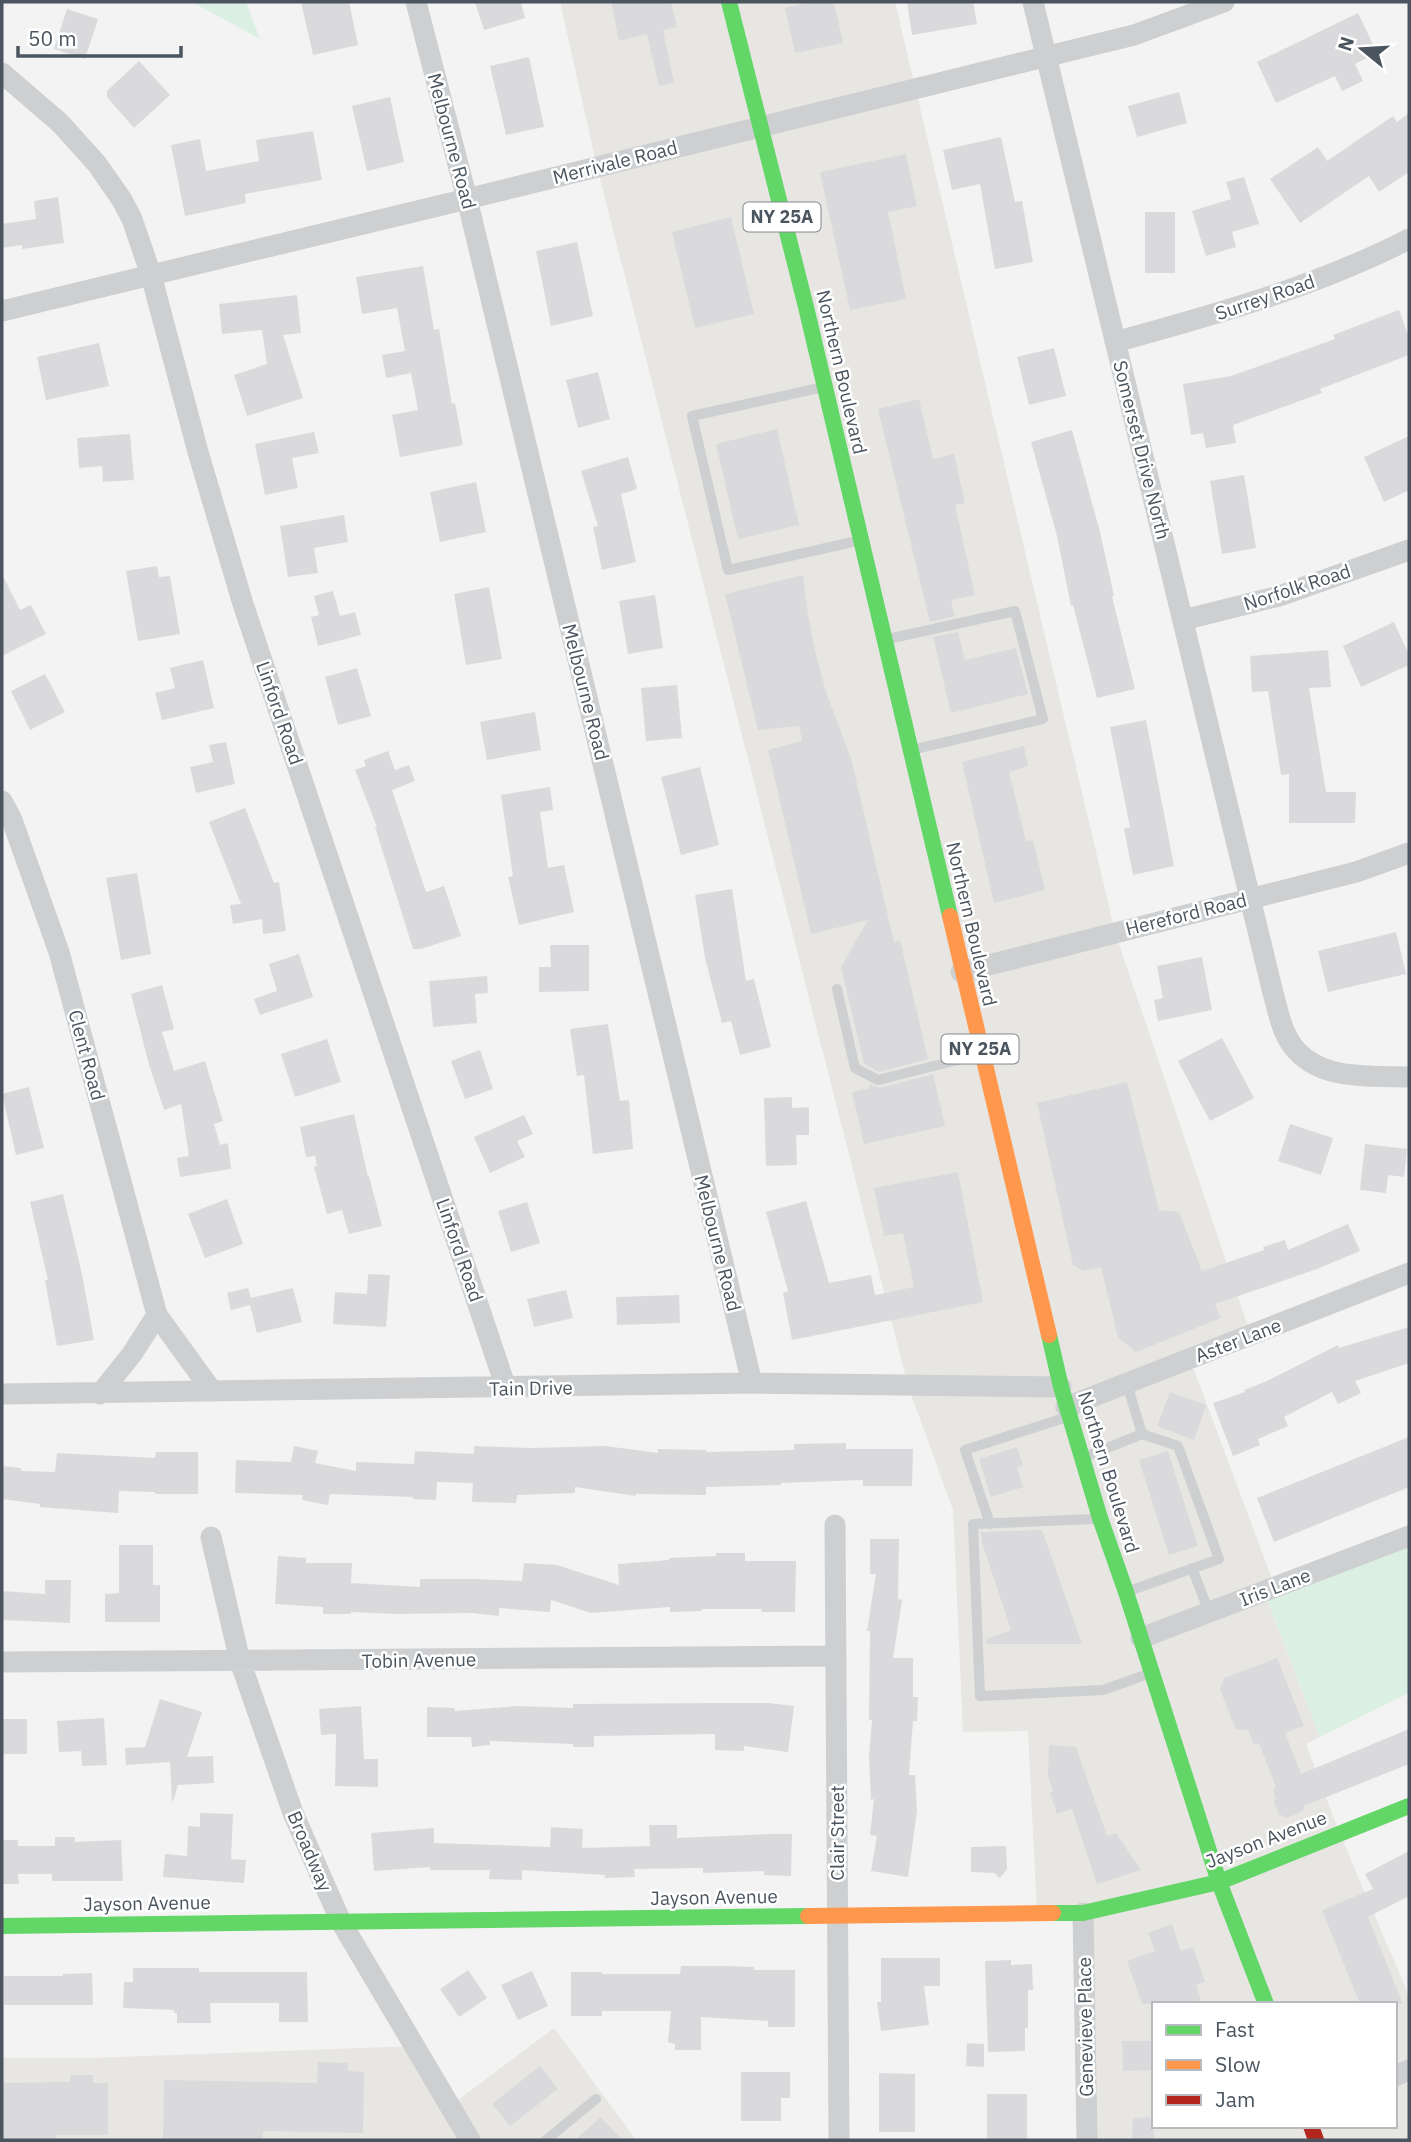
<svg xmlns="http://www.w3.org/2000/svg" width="1411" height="2142" font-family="'IBM Plex Sans',sans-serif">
<rect width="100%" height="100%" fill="#f4f3f3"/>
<path fill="#e7e6e2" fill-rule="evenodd" d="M560,2H895L1115,932L1251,1335L1190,1359L1275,1587L1264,1592L1320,1737L1306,1744L1340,1834L1409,1996V2140H1088L1083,1914H1037L1028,1731L963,1732L953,1510L908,1386L597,167ZM1154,2004H1395V2126H1154Z
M554,2028L636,2140H2V2058H91L415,2046L450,2106Z"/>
<path fill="#dbf0e2" d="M192,2H246L260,39Z
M1409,1536V1693L1320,1737L1264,1591Z"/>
<path fill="#dadadc" d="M301,2H349L358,45L313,55Z
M475,2H521L525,18L484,30Z
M611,2H671L677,27L663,30L674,83L659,86L647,34L619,41Z
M809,2H834L843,43L795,53L785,8Z
M907,2H973L977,24L912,35Z
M67,9L98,19L85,59L54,49Z
M1358,13L1377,53L1355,64L1363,81L1342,91L1335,76L1276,103L1257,62Z
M529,57L544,127L506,135L490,66Z
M139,61L170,95L134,128L107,97V91Z
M1179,92L1187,123L1137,137L1128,106Z
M390,97L404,162L367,171L352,106Z
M1409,113V172L1379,192L1369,176L1300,223L1270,179L1318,147L1327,161L1393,116L1397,122Z
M313,131L322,180L245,194L246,203L185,216L171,145L200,139L206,171L259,161L256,140Z
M1001,137L1015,202L1022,201L1033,262L995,269L980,184L952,190L943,150Z
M906,154L917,206L888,212L906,299L850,310L820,172Z
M1244,177L1259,224L1232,232L1236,247L1206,256L1192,211L1231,199L1226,182Z
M58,197L64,243L22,249V245L2,248V224L36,219L34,201Z
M1145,212H1175V273H1145Z
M731,217L754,314L695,328L672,232Z
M577,242L593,316L551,326L536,251Z
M423,266L434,330L439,329L452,404L455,403L463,445L400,457L392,415L418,410L411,373L386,378L382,355L405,351L397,308L362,314L356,277Z
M297,295L301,333L283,335L303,398L247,416L234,375L267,364L262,330L222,334L219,304Z
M1399,310L1409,338V355L1320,389L1322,393L1233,425L1236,443L1206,448L1203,433L1191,435L1183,384L1231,376L1335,339L1333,335Z
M99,343L109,386L46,400L37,357Z
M1054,348L1066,396L1029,405L1017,357Z
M598,372L610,419L578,428L566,380Z
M919,399L933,459L954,454L965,503L955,505L975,595L951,600L955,616L930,622L878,409Z
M777,429L799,525L738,539L716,444Z
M1072,430L1100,532L1114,596L1112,597L1135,689L1097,698L1073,605L1071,606L1057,536L1031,442Z
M314,432L319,453L292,458L298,488L265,495L255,444Z
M130,434L134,480L103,482L102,466L79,468L77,438Z
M1409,436V490L1384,502L1364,457Z
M628,457L637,489L621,494L636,562L602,570L593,527L598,526L581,471Z
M1244,475L1256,548L1222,554L1210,481Z
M476,482L486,532L440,542L430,492Z
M344,515L348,542L314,548L318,573L288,577L280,526Z
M157,566L159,577L170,576L180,634L138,641L126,571Z
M2,574L20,610L31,605L46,634L2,656Z
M803,575L808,615L816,655L827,695L851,758L894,942L900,940L928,1059L879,1072L864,1064L841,967L868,920L811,934L768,750L802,741L799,726L758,730L725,594Z
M489,587L502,659L466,665L454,594Z
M333,591L340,616L355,612L361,635L318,646L311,617L319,615L314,596Z
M655,595L663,648L628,654L619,601Z
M1394,622L1409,655V665L1361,687L1343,646Z
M958,632L965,660L1016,648L1028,694L951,713L933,637Z
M1328,650L1331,687L1309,688L1326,792H1356L1355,823H1289V774L1281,775L1268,691L1252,692L1250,656Z
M203,660L214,708L162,720L155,693L175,688L170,668Z
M357,668L371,716L338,725L325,677Z
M45,674L65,712L30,730L11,691Z
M677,685L682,738L646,741L641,688Z
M535,712L541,750L487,760L480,722Z
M1146,720L1174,866L1133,875L1124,829L1130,827L1110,727Z
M226,742L235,784L196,793L190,767L213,762L209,745Z
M1024,746L1028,766L1009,772L1026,841L1033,840L1045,890L994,903L962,762Z
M388,751L395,770L409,765L415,781L392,790L426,892L444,886L461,936L421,949H413L375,827H377L355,770L366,766L364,760Z
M700,767L719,845L681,855L661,777Z
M550,787L553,810L540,812L548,868L564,865L574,912L519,925L508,877L513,876L501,795Z
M245,808L274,883L279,882L286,931L263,934L262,919L233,924L230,905L241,904L209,822Z
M137,873L151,954L121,960L106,878Z
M732,889L746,981L754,979L771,1047L740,1055L731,1021L722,1023L705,958L695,895Z
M1396,932L1406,974L1328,992L1318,951Z
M550,945H589V991L539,992V967H551Z
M299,954L313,997L260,1015L254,999L277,991L269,964Z
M1202,957L1212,1010L1158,1021L1154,1000L1163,998L1157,966Z
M487,976L488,993L475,994L477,1023L433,1027L429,981Z
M162,985L174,1029L162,1032L174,1071L205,1061L223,1121L214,1124L220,1145L228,1143L231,1169L180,1177L177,1158L189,1156L181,1104L164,1110L148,1061L131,994Z
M608,1024L620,1101L629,1100L633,1149L593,1154L584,1075L577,1076L570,1029Z
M1222,1038L1254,1098L1210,1121L1178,1061Z
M327,1039L341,1082L295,1097L281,1054Z
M480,1050L493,1089L465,1099L451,1061Z
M933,1074L945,1126L864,1144L852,1092L870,1088L869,1084L880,1088Z
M1127,1082L1159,1210L1179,1212L1202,1271L1264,1250L1263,1247L1285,1240L1288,1250L1348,1224L1360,1251L1317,1269L1215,1304L1221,1318L1136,1352L1118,1337L1101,1267L1084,1271L1073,1265L1037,1103Z
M29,1087L44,1148L16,1155L2,1094Z
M792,1097V1108L809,1107V1135H796L797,1165L766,1166L764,1098Z
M354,1114L368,1177L369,1176L382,1226L349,1234L342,1210L327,1214L314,1167L317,1166L315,1156L306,1157L300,1127Z
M524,1115L533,1134L517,1141L525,1157L490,1173L474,1137Z
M1290,1124L1333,1138L1321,1175L1278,1161Z
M1365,1144L1407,1149L1404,1177L1388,1175L1386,1193L1360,1190Z
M958,1172L983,1302L792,1340L783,1293L788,1291L766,1212L806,1201L829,1283L871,1275L875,1295L914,1287L903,1233L884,1236L874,1188Z
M63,1194L82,1274L94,1340L57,1346L45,1280H48L30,1202Z
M227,1199L243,1244L205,1258L188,1214Z
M527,1202L540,1243L511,1252L498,1211Z
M368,1274L390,1275L386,1327L333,1324L335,1292L367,1294Z
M248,1288L251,1298L293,1288L302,1322L257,1333L250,1305L231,1310L227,1293Z
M566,1290L573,1318L534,1327L527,1299Z
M679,1295L680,1323L617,1325L616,1297Z
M1409,1327V1363L1355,1381L1361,1393L1338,1404L1332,1392L1284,1417L1288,1426L1258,1439L1260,1445L1233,1456L1213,1403L1245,1392L1244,1390L1267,1381L1338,1345L1339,1348Z
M1170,1392L1206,1405L1194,1440L1157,1426Z
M1409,1437V1487L1274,1542L1257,1498Z
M846,1443V1449H913L912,1486H863V1480L781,1483V1485L706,1487V1495L636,1494V1496L575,1487V1493L517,1495L516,1503L472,1502L473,1483L437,1482L436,1500L413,1499V1497L330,1494L328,1505L302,1500L303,1495L235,1493L236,1460L291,1462L294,1446L318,1451L315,1463L356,1471V1462L414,1464L415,1451L474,1454V1446L532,1448L605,1446L658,1453V1449L707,1450L706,1452L794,1450V1444Z
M1017,1447L1023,1466L1017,1468L1023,1487L991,1497L979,1459Z
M1168,1451L1198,1546L1169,1555L1139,1460Z
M156,1452H198V1494H155V1492L119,1491L118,1513L40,1507V1504L2,1499V1466L21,1468V1471L55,1472L57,1453L155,1458Z
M1042,1530L1082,1644H986V1639L1011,1630L982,1543L981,1532Z
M870,1539H899L898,1599L902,1600L893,1658H913V1697H918L917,1721H913L909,1775H915L917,1811L908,1877L871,1871L877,1836L870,1835L874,1799L871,1800L869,1757L872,1720H869L870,1631H867L876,1574H870Z
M119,1545H153V1585H160V1622H105V1594L119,1593Z
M716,1553H745V1561H796L795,1612H761L762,1609H702V1611L670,1612V1607L591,1613L551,1600L550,1612L499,1608V1616L472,1613L397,1614L351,1612V1614H323V1607L275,1604L278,1556L306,1558V1563H352L351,1583L420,1587V1579H474L522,1581L524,1563L557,1565L619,1585L618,1564L669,1560V1558L716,1556Z
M45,1580H71L70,1623L2,1620V1591L45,1594Z
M1277,1658L1304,1726L1285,1733L1301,1774L1409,1729V1764L1304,1806L1303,1811L1287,1818L1279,1814L1274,1802L1276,1798L1273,1790L1276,1787L1259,1743L1254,1745L1248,1730H1237L1234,1725L1220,1689L1224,1678Z
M160,1699L202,1712L187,1757L213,1756L214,1783L178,1785L173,1801H172L170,1762L126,1765L125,1748L145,1747Z
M717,1703H768L794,1706L788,1752L744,1746V1751L715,1750V1734L594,1736V1747H573V1744L490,1741V1745L472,1747L471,1737H427V1707L455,1708V1711L518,1706L573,1708V1704Z
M361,1706L364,1759H378V1787L335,1786L336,1734L321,1735L319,1709Z
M104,1718L107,1765L82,1766L81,1751L59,1752L57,1721Z
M2,1719H27V1754H2Z
M1049,1745L1076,1747L1107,1836L1116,1833L1141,1870L1097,1884L1072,1809L1057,1814L1050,1792L1053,1791L1048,1776Z
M200,1813L233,1814L231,1859L246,1860L244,1883L163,1877L165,1854L187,1856L188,1826L200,1827Z
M649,1825H677V1838L767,1834H792L791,1876L764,1875V1871L703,1873V1868L634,1869L635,1877L605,1878V1875L522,1870V1880L489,1879L490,1870H430V1867L374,1871L371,1833L434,1828V1843L550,1847L551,1827L583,1829L582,1848L650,1846Z
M55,1837H75V1842L121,1840L123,1881H52V1874H18L19,1884H2V1840H18V1846H55Z
M1006,1846L1007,1869L1000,1878L994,1873L971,1872V1847Z
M1409,1851V1896L1368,1917L1403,2004H1360L1322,1910L1373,1889L1365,1874Z
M1172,1924L1181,1951L1193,1947L1205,1982L1196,1985L1201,2000L1189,2004H1142L1127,1961L1155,1951L1148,1933Z
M881,1958H940V1986H924L929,2025L881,2031L877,2002H881Z
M1011,1960V1965L1032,1964L1033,1990H1028V2028H1025V2051L988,2052L985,1963L986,1961Z
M681,1966H725L754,1967V1970H795V2027H768V2021L701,2017V2050H675V2044L668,2042L671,2011H602V2016H571V1972H602V1974H680Z
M133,1968H199V1972H307L308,2022H279V2003H210L211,2023H177V2013H174V2010L123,2008L124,1982H133Z
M468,1970L487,1998L459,2017L440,1989Z
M532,1971L548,2006L518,2020L501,1985Z
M92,1973L93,2005H4V1976H63V1974Z
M1122,2041H1154V2070L1123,2071Z
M967,2043L984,2044V2067L966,2066Z
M318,2062L348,2063V2071L364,2072L363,2133L263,2131V2140H163L164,2080L317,2083Z
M540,2066L558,2089L510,2126L492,2104Z
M741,2072H790V2098H781V2121H741Z
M879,2073L915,2074V2132H879Z
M70,2075H93V2083H108V2135H56V2140H2V2083L70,2082Z
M987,2094H1027V2140H987Z
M601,2117L622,2140H575Z
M1154,2117V2140H1132L1133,2118Z"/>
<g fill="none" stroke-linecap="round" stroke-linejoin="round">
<path stroke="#cdcfd1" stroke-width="10" d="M819,388L692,416L728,570L857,541
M888,639L1015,611L1043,719L916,749
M837,989L855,1068L878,1080L978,1055
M1127,1384L1142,1434
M1087,1456L1142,1434L1178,1446L1219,1559L1129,1591
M1094,1519L973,1524L980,1696L1103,1690L1148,1674
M990,1524L965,1450L1064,1418
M1192,1568L1209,1612
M546,2140L596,2099"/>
<path stroke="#cdcfd1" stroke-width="21" d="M416,2L467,199L752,1383
M1033,2L1273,993C1278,1010 1281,1030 1292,1045C1318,1081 1369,1076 1409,1077
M2,73L60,123L97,164L122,200L132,219L151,275L198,452L243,604L506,1388
M2,311L467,199L1134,35L1224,2
M1115,342C1217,314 1315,287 1409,239
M1183,620L1279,596L1409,550
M2,801L12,820L59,952L157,1315L212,1391
M961,972L1356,872L1409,853
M2,1394L752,1383L1061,1387
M100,1394L132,1354L157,1315
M1066,1407L1409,1273
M835,1525L839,2140
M211,1537L240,1661L293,1813L341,1922L470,2140
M1141,1638L1409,1536
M2,1662L836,1656
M1083,1913L1087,2140
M1395,2076L1409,2070"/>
<path stroke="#63d668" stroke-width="16" d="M729,2L806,307L950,916
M1049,1335L1061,1387L1100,1518L1126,1592L1219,1882L1266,2004
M1053,1913H1083L1219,1882L1409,1806
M2,1926L808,1916"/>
<path stroke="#ff974d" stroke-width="16" d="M950,916L1049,1335
M808,1916L1053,1913"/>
<path stroke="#b3261e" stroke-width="16" d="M1311,2126L1316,2140"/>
</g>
<g text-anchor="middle" stroke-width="5" stroke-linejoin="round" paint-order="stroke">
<g fill="#fff" stroke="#81888f" stroke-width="2">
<rect x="743.5" y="202.5" width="77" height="29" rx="5"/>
<rect x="941.5" y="1034.5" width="77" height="29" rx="5"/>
</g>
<g font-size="18" font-weight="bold" fill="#4b555f">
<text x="782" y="223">NY 25A</text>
<text x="980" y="1055">NY 25A</text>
</g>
<g font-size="19" fill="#4b555f" stroke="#fff">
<text transform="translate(452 141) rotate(75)" y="7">Melbourne Road</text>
<text transform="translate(615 162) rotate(-14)" y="7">Merrivale Road</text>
<text transform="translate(1265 297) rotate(-19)" y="7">Surrey Road</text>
<text transform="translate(842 372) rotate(77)" y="7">Northern Boulevard</text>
<text transform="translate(1142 450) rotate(76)" y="7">Somerset Drive North</text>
<text transform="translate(1297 587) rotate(-18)" y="7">Norfolk Road</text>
<text transform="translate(586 692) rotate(76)" y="7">Melbourne Road</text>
<text transform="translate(280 713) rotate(71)" y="7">Linford Road</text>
<text transform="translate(1186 914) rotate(-14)" y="7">Hereford Road</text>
<text transform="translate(972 924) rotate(77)" y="7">Northern Boulevard</text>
<text transform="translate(87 1055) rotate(75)" y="7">Clent Road</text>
<text transform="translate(718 1243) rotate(76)" y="7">Melbourne Road</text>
<text transform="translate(460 1250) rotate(71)" y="7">Linford Road</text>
<text transform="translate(1238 1340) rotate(-21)" y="7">Aster Lane</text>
<text transform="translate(531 1388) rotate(-1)" y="7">Tain Drive</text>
<text transform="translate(1109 1472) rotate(73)" y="7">Northern Boulevard</text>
<text transform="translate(1275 1587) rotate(-21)" y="7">Iris Lane</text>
<text transform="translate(419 1660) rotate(-1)" y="7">Tobin Avenue</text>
<text transform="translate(837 1833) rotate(-90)" y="7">Clair Street</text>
<text transform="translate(1266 1839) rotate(-21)" y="7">Jayson Avenue</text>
<text transform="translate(310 1851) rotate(67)" y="7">Broadway</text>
<text transform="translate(714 1897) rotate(-1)" y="7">Jayson Avenue</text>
<text transform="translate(147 1903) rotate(-1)" y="7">Jayson Avenue</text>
<text transform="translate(1085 2027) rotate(-91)" y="7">Genevieve Place</text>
</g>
</g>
<rect width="1411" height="2142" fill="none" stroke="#4b555f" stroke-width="7"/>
<rect x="1152" y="2002" width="245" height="126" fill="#ffffff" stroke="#b7bbbf" stroke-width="2"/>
<rect x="1166" y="2025" width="35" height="10" fill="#63d668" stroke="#b7bbbf" stroke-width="2"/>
<text x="1215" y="2037" font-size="21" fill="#4b555f">Fast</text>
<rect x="1166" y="2060" width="35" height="10" fill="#ff974d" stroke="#b7bbbf" stroke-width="2"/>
<text x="1215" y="2072" font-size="21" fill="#4b555f">Slow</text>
<rect x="1166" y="2095" width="35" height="10" fill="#b3261e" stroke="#b7bbbf" stroke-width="2"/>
<text x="1215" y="2107" font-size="21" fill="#4b555f">Jam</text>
<g transform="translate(1362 49) rotate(288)" stroke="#ffffff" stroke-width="5" paint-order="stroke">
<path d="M0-5L12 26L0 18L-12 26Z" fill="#4b555f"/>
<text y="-10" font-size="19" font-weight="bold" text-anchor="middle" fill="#4b555f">N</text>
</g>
<path d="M18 46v10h163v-10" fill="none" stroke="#4b555f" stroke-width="3.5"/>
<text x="28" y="46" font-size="21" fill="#4b555f" stroke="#ffffff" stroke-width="5" paint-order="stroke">50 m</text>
</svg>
